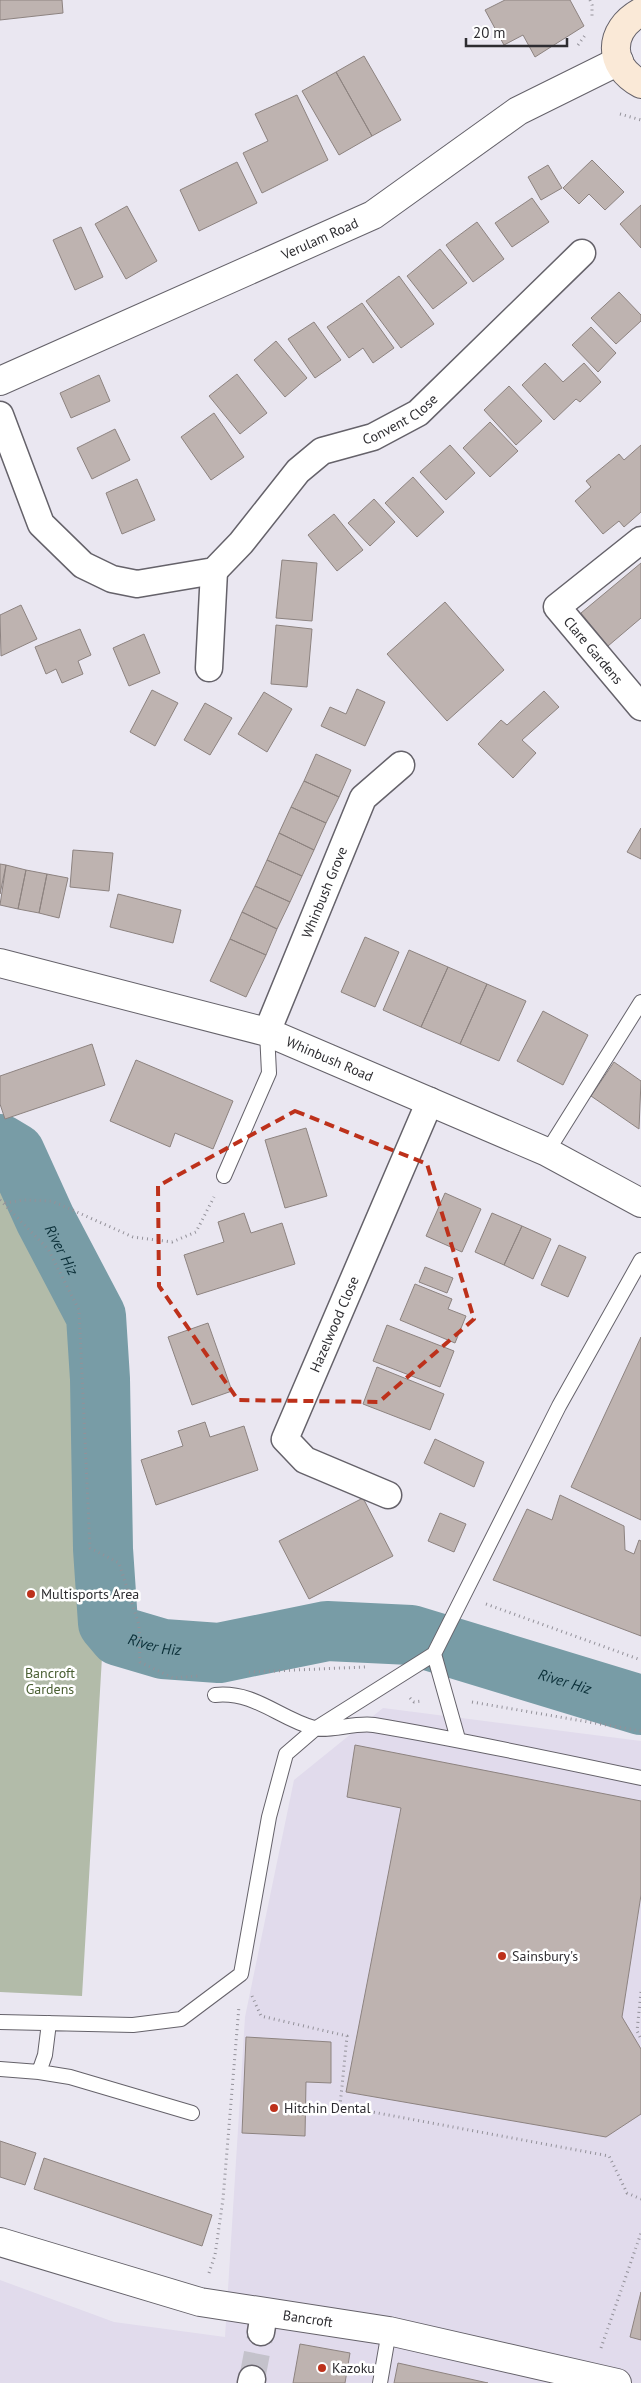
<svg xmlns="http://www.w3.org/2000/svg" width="641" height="2383" font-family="'PT Sans',sans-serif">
<rect width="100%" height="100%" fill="#eae7f1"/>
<path fill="#e1dbec" d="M383,1708L641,1741V2383H0V2280L114,2322L225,2337L245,2017L294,1780Z"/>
<path fill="#b2bba9" d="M0,1159L21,1227L51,1271L71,1311L79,1483L102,1657L82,1996L0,1992Z"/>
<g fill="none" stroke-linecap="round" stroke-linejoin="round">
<path stroke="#789ca6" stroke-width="60" id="s1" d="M0,1144L15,1153L45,1219L96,1316L100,1379L103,1549L108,1623L119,1636L163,1649L219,1653L327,1631L411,1635L641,1705"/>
</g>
<path fill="#beb3b0" stroke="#8d8380" d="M0,0H62L63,13L0,20Z
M505,0H570L584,26L535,57L523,35L504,45L485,10Z
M364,56L401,120L372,136L336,72Z
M336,72L372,136L339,155L302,91Z
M297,95L328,160L262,193L243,153L268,141L255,114Z
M592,160L624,192L605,210L589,194L579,204L563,188Z
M237,162L257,203L199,231L180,190Z
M548,165L562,188L541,200L528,177Z
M532,198L549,222L512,247L495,223Z
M641,205V248L620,224Z
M127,206L157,261L126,279L95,224Z
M477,222L504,259L473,282L446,245Z
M81,227L103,277L75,290L53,240Z
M440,249L467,283L433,309L407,276Z
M399,276L434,324L401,348L366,301Z
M619,292L641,315V321L616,344L591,318Z
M362,303L394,348L373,363L363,348L349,358L327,327Z
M314,322L341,360L315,378L288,339Z
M591,327L616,353L598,372L572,345Z
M276,341L307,378L285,397L254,360Z
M545,363L563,382L584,363L601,382L580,402L576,399L554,420L522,385Z
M237,374L267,413L240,434L209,396Z
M99,375L110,401L71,418L60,393Z
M509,386L542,421L516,445L484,410Z
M214,413L244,457L211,480L181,437Z
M490,422L518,451L490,477L463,448Z
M115,429L130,460L92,479L77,448Z
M450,445L475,473L446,500L420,472Z
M641,445V512L624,527L619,521L603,534L575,501L591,487L586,481L619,454L624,460Z
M413,477L444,512L417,537L385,503Z
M137,479L155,520L122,534L106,493Z
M374,499L395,522L370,546L348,523Z
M334,514L363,550L337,571L308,535Z
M282,560L317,563L312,621L276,618Z
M641,563V618L608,646L581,613Z
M445,602L504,670L447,721L387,654Z
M21,605L37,639L1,656L0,615Z
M276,625L312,629L307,687L271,684Z
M80,629L91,655L78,661L83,674L62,683L56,669L46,674L35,647Z
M144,634L160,673L129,686L113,648Z
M357,689L385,702L365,746L321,726L330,707L346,714Z
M152,690L178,703L155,746L130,732Z
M544,691L559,707L522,740L536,753L513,778L478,744L501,720L507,725Z
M264,692L292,709L267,752L238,734Z
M205,703L232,718L210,755L184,740Z
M316,754L351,770L339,797L304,781Z
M304,781L339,797L326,823L291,807Z
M291,807L326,823L314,850L279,833Z
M641,828V859L627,852Z
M279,833L314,850L302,876L267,860Z
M73,850L113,853L109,891L70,887Z
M267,860L302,876L290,902L255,886Z
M0,864L6,865L0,894Z
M6,865L26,870L18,909L0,905Z
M26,870L47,874L39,913L18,909Z
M47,874L68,878L59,918L39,913Z
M255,886L290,902L277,929L242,912Z
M118,894L181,910L173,943L110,927Z
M242,912L277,929L266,955L230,939Z
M365,937L399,952L375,1007L341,992Z
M230,939L266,955L246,997L210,981Z
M409,950L448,967L421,1027L383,1010Z
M448,967L487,984L460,1044L421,1027Z
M487,984L526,1001L499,1061L460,1044Z
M543,1011L588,1035L563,1085L517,1061Z
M92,1044L105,1085L5,1119L0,1104V1076Z
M136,1060L233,1101L213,1149L175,1133L170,1147L110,1121Z
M614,1062L641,1081L639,1129L591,1096Z
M306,1128L327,1196L285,1208L265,1140Z
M445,1193L481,1209L462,1252L426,1236Z
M244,1213L251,1233L282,1223L295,1264L197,1295L184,1255L224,1242L218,1222Z
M492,1213L522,1226L504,1265L475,1252Z
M522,1226L551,1239L533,1279L504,1265Z
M559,1245L586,1257L568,1297L541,1285Z
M425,1267L453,1278L447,1293L419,1282Z
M415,1284L452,1299L448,1309L466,1316L455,1343L400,1320Z
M208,1323L232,1391L192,1405L168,1337Z
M387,1325L454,1351L440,1387L373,1361Z
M641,1337V1520L571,1487Z
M377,1367L444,1394L430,1430L363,1404Z
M205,1422L210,1437L244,1426L258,1470L156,1505L141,1460L183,1446L178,1431Z
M435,1439L484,1462L474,1487L424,1463Z
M560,1495L624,1526L625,1550L634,1554L639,1540L641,1541V1636L493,1580L527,1509L552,1520Z
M363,1498L393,1556L309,1599L279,1541Z
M440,1513L466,1524L454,1552L428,1541Z
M355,1745L641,1801V1895L622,2017L641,2049V2114L606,2137L346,2092L401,1808L347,1797Z
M246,2037L331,2042V2083L306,2082L305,2136L242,2133Z
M0,2141L36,2153L25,2185L0,2177Z
M44,2158L212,2215L202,2246L34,2189Z
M641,2292V2340L630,2337Z
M300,2344L350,2353L345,2383H293Z
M398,2363L488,2383H394Z"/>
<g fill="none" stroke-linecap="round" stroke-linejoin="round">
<path stroke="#c4c2cb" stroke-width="26" stroke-dasharray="26 13" stroke-linecap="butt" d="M252,2379L261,2332"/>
<defs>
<path id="service" d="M547,1152L641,1002
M224,1176L269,1073L267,1032
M434,1654L458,1739
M215,1695C255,1691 278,1718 314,1728C330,1732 355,1722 374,1725C463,1740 552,1759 641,1778
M0,2022L133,2025L181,2019L241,1974L269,1817L286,1754L315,1729L434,1654L559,1406L641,1260
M49,2023L45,2055L39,2072L70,2077L192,2113
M0,2069L39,2072
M380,2383L389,2331"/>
<g id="minor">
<path id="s2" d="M0,415L41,524L83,565L112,579L137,584L214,571L241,543L298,471L322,451L373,437L418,413L582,253"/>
<path id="s3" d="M641,540L557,607L641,707"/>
<path d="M209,668L214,571"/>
<path id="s4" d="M267,1032L363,798L401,765"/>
<path id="s5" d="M388,1495L305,1460L285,1439L430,1101"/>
<path d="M261,2332L264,2313"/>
<path d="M251,2383L252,2379"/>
</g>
<g id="tertiary">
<path id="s6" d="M0,381L373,215L518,111L619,61"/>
<path id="s7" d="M0,963L267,1032L547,1152L641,1203"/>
<path id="s8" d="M0,2242L200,2302L389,2331L617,2383"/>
</g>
<path id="secondary" d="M641,12C608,30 607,66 641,84"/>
</defs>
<use href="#service" stroke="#65626a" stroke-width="16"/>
<use href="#minor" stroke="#65626a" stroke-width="29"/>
<use href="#tertiary" stroke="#65626a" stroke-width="30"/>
<use href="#secondary" stroke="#65626a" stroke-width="30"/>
<path stroke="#939199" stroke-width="3" stroke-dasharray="1 4" stroke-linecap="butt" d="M590,0L592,5V17
M578,45L586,34
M620,114L641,120
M0,1200L48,1249L79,1310L90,1548L119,1563L139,1625L140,1662L173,1678L198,1676
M5,1203L23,1200L52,1201L133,1237L172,1242L196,1232L214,1197
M486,1604L641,1660
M249,1672L365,1667
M410,1698L414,1702L422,1701
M472,1702L641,1731
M641,1992L637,2031L641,2039
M252,1996L261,2016L347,2036L340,2106L609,2156L627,2193L641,2199
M209,2273L215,2255L223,2199L239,2006
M601,2348L641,2233"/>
<use href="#service" stroke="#fff" stroke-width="14"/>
<use href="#minor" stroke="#fff" stroke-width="26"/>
<use href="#tertiary" stroke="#fff" stroke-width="28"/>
<use href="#secondary" stroke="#fae9d7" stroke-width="28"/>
</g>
<path fill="none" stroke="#bd311b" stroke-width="4" stroke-dasharray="10 6" stroke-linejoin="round" d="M295,1111L427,1164L474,1319L379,1402L238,1400L159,1286L158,1186Z"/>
<g fill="#bd311b" stroke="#fff" stroke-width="2">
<circle cx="31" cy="1594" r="5"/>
<circle cx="502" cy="1956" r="5"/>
<circle cx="274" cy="2108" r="5"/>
<circle cx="322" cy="2368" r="5"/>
</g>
<g text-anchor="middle" stroke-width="5" stroke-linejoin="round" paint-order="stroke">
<g font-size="14" fill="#2e2d31" stroke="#fff">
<text dy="5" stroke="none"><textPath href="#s6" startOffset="350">Verulam Road</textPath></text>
<text dy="5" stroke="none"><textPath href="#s2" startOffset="558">Convent Close</textPath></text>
<text dy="5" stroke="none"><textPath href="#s3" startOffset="164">Clare Gardens</textPath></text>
<text dy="5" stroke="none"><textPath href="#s4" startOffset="151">Whinbush Grove</textPath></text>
<text dy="5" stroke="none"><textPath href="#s7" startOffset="344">Whinbush Road</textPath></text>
<text dy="5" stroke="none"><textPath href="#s5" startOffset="244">Hazelwood Close</textPath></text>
<text dy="5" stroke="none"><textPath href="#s8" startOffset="318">Bancroft</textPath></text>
</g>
<g font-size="14" fill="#2e2d31" stroke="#fff" text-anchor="start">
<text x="41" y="1599">Multisports Area</text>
<text x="512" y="1961">Sainsbury's</text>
<text x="284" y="2113">Hitchin Dental</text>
<text x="332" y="2373">Kazoku</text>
</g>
<g font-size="14" fill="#4a5f33" stroke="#fff">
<text x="50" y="1678">Bancroft<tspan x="50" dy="16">Gardens</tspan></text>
</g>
<g font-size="15" font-style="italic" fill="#0b2f38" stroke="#fff">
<text dy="5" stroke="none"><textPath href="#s1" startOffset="125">River Hiz</textPath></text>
<text dy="5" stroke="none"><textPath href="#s1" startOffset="561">River Hiz</textPath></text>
<text dy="5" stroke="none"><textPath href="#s1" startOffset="981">River Hiz</textPath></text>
</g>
</g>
<path d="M466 38v8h101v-8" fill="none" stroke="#2e2d31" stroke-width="2.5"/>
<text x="473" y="38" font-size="15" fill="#2e2d31" stroke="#ffffff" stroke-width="4" paint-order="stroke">20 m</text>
</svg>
